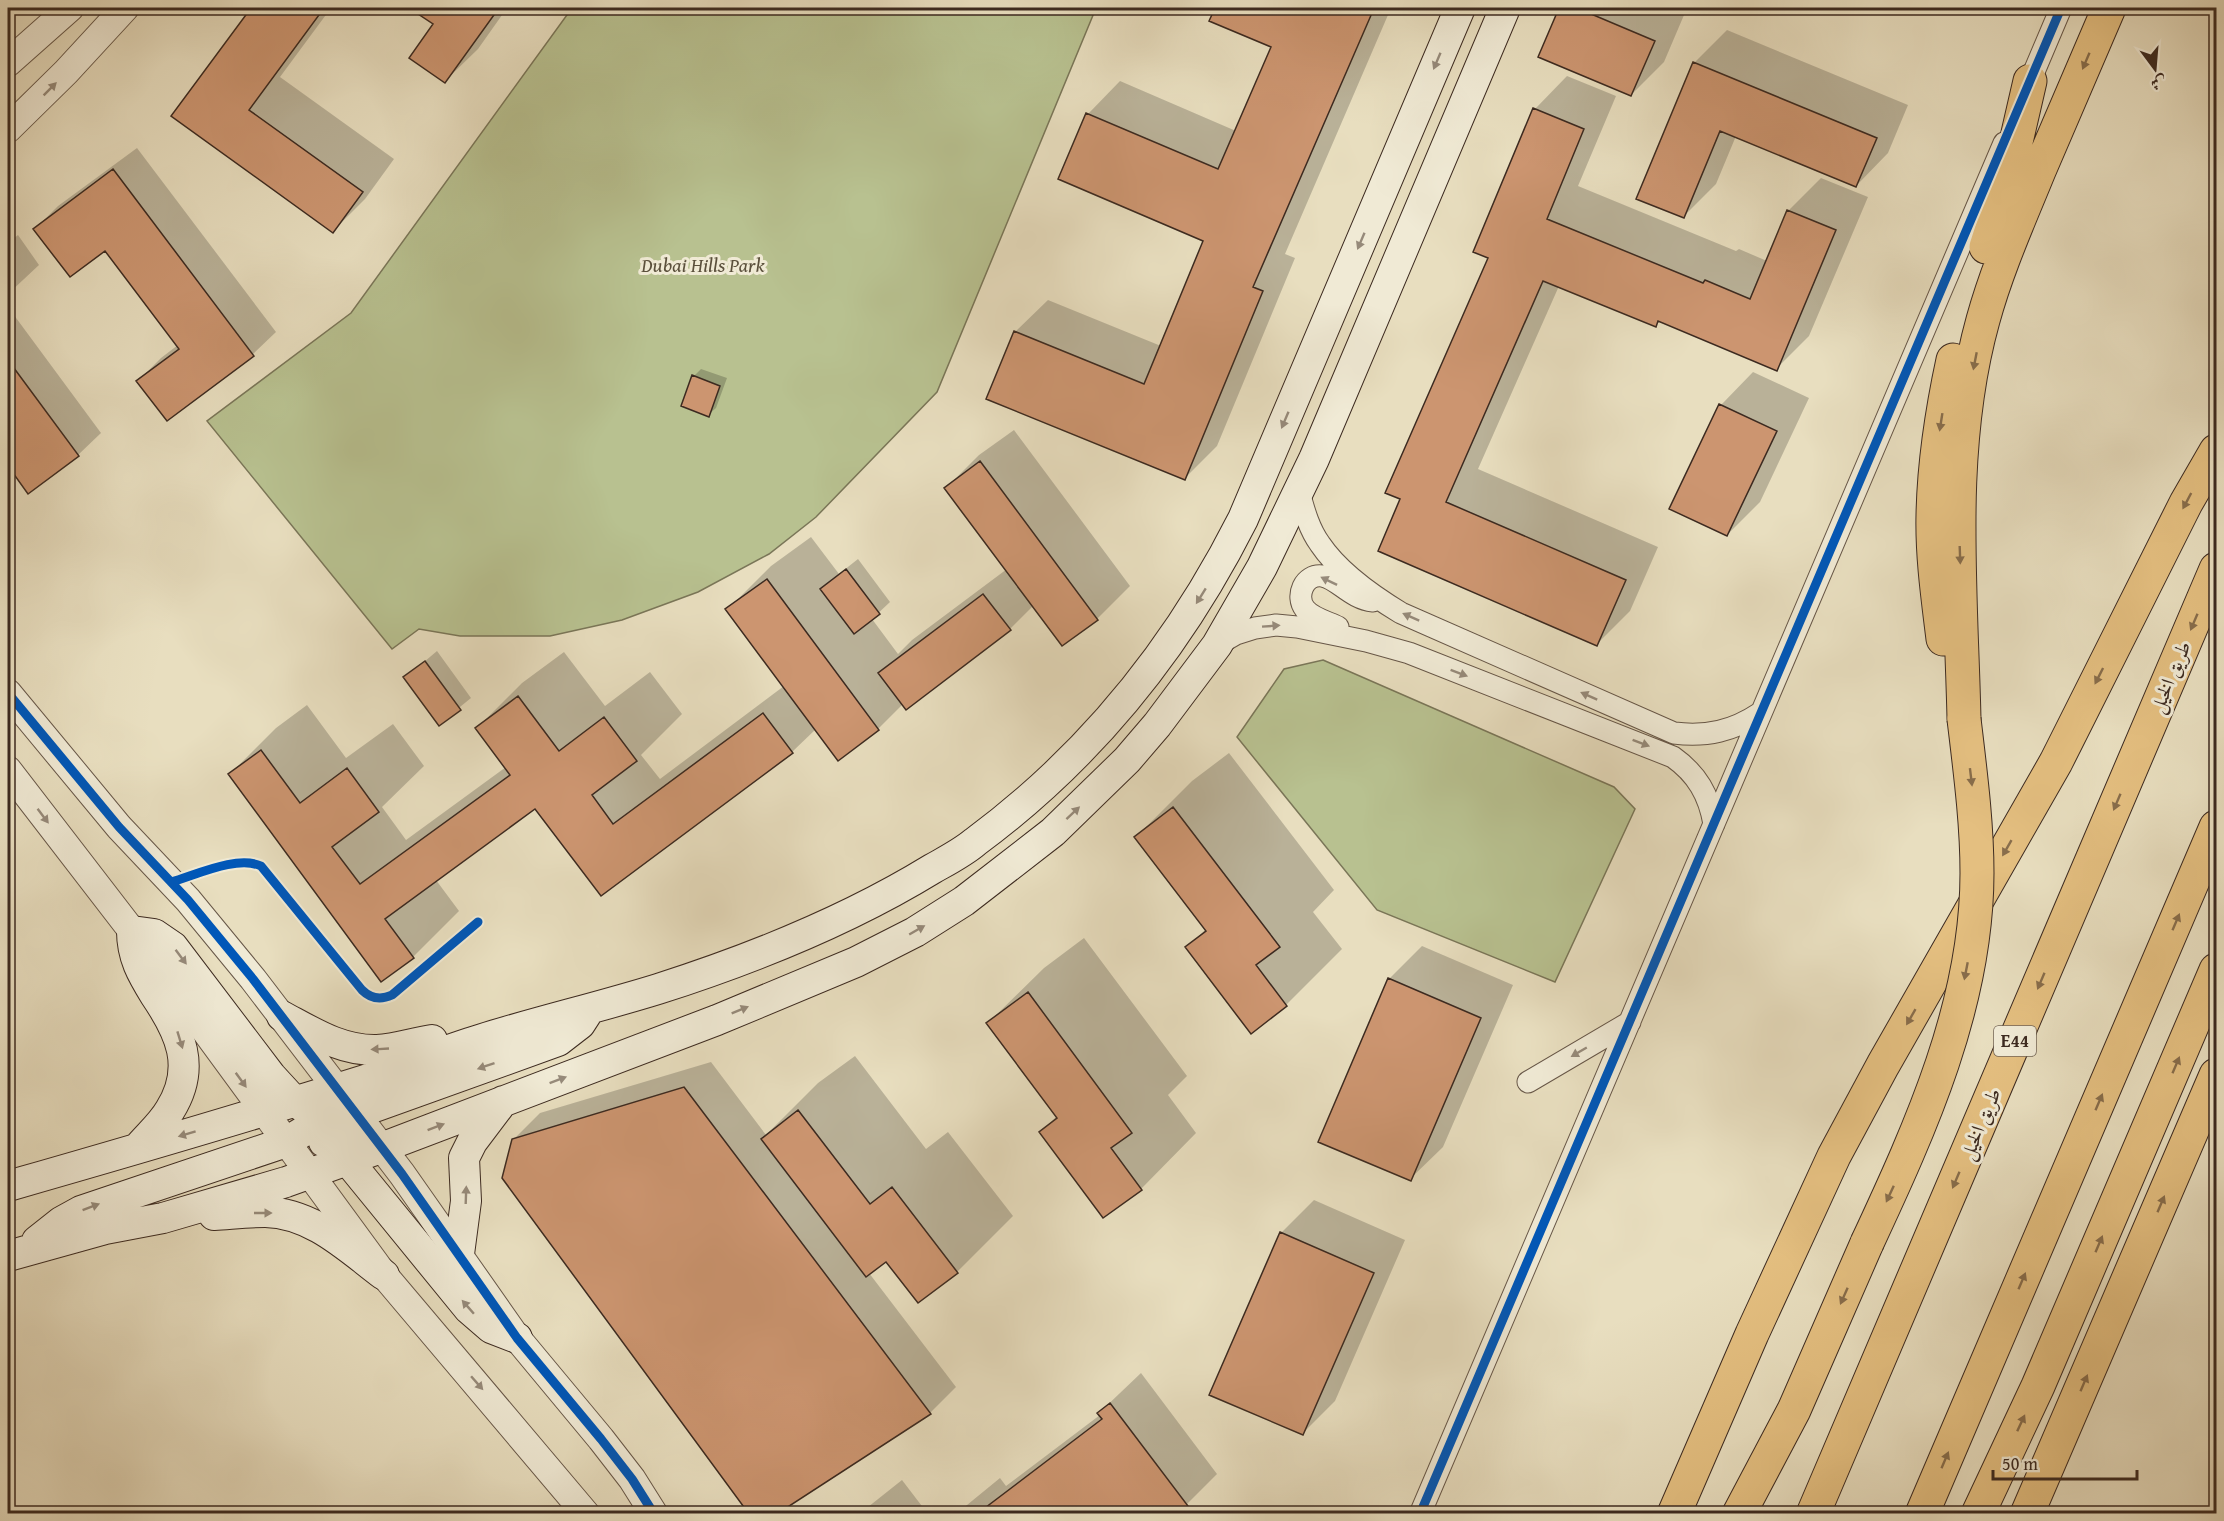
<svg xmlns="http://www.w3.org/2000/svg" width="2224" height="1521" font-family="'Gentium Book Plus',Amiri,serif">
<rect width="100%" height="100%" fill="#e8debf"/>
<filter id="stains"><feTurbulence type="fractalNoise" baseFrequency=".00333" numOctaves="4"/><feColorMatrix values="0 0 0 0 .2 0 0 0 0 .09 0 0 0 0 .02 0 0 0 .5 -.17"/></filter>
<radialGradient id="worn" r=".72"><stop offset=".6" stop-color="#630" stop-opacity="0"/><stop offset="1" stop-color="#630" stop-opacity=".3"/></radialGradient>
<path fill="#b8c190" stroke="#7a7658" stroke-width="1.5" d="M572,8H1096L937,392L816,517L769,554L698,592L622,620L550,636H460L419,629L392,649L207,421L351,313Z
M1323,660L1614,787L1635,809L1555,982L1377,910L1237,737L1284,669Z"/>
<path fill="#0003" d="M253,8H331L280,77L394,159L365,199L333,231L173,116Z
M412,8H507L478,49L445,81L435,24Z
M1216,8H1391L1285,254L1295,258L1217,446L1184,479L1015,332L1048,300L1161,346L1205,241L1060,179L1088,114L1120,81L1236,131L1273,46L1211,20Z
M1561,8H1687L1664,62L1631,95L1540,56Z
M1727,30L1908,105L1888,153L1856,186L1736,136L1716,184L1684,216L1694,63Z
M1567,76L1616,96L1578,186L1736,251L1739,249L1767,261L1788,211L1821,178L1868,197L1809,336L1776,369L1660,320L1655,325L1559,286L1478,469L1658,547L1630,611L1597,644L1402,498L1490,258L1535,109Z
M137,148L276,332L253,354L167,419L138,381L161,358L178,345L105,249L35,229L58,206Z
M18,235L39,265L8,294V243Z
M8,307L101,433L78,455L28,492L8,463Z
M701,369L727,378L716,408L708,415L694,376Z
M1753,372L1809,398L1760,502L1727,535L1721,405Z
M1014,430L1130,586L1097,619L1063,644L1034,605L1010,629L903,704L878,729H816L792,752L601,894L536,807L436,880L459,911L413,957L230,774L276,728L307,705L346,758L393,724L424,766L382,807L406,840L506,767L477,728L522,683L564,652L605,706L650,672L682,714L641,755L660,779L784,686L727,610L771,566L811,537L839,574L858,559L890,602L872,619L898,654L912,640L1007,569L946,488L979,455Z
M437,651L471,698L439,724L405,678Z
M1229,753L1334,890L1313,912L1342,949L1286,1005L1251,1031L1187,948L1206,929L1136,837L1192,781Z
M1084,938L1187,1076L1168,1095L1196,1133L1141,1189L1041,1132L1057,1116L988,1023L1044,968Z
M1422,946L1513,985L1443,1147L1410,1179L1389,979Z
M855,1056L926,1149L948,1132L1013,1216L957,1272L887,1260L869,1273L956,1387L930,1413L513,1140L540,1113L711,1062L766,1135L818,1083Z
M1314,1200L1405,1240L1335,1401L1302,1434L1281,1233Z
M1141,1373L1217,1474L1187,1504L1175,1514H956L1000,1478L1006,1486L1100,1415L1099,1413Z
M902,1480L928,1514H861L868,1507Z"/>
<path fill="#cc9570" stroke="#3c2a20" stroke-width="1.5" d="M251,8H309L319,15L249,110L363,192L333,233L171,116Z
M409,8H499L445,83L409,58L433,24Z
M1215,8H1360L1372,13L1253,287L1263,291L1185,480L986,399L1014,331L1144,384L1203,241L1058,179L1086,113L1218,169L1271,47L1209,21Z
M1559,8H1577L1655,41L1631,96L1538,57Z
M1693,62L1877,138L1856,187L1720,131L1684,218L1636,199Z
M1533,108L1584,129L1547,219L1703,283L1705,280L1750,299L1787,210L1836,230L1777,371L1658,321L1656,327L1543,281L1446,502L1626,580L1597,646L1378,551L1400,499L1385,493L1488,258L1473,252Z
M113,169L254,356L167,421L136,381L179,349L105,251L70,277L33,229Z
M8,360L79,456L28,494L8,466Z
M692,375L720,386L709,417L681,406Z
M1719,404L1777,431L1727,536L1669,509Z
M980,461L1098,620L1062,646L944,488Z
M846,569L880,614L854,634L820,589Z
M767,579L879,730L838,761L725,609Z
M983,594L1011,630L906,710L878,673Z
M425,661L461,710L439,726L403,677Z
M518,696L559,751L604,717L637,761L592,795L613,824L763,713L793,753L601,896L535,809L385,919L414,958L381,982L228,774L261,750L300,803L347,768L379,812L332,847L360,884L510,775L475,728Z
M1173,807L1280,947L1256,965L1287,1006L1251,1034L1185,947L1206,931L1134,837Z
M1388,978L1481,1018L1411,1181L1318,1142Z
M1028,992L1132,1133L1111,1148L1142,1190L1103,1218L1039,1132L1057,1118L986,1023Z
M684,1087L931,1414L777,1514H749L502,1178L512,1139Z
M798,1110L870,1204L892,1187L958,1273L918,1303L886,1262L866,1277L761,1139Z
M1280,1232L1374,1273L1303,1435L1209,1395Z
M1110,1403L1188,1506L1177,1514H977L1102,1419L1097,1413Z"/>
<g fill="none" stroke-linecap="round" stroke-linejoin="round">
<defs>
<path id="minor" d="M2025,93L2061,8
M1299,492C1304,510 1309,529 1320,544C1338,571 1373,596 1401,613L1674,733C1707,737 1733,731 1760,713
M1338,627C1328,622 1312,618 1305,609C1295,596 1304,574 1322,576C1337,578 1351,599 1373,601
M1217,645L1236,634L1255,628L1276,625L1297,627L1366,641L1409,653L1673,757C1697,774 1709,795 1714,824
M1528,1082L1630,1022
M1420,1514L2004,143"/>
<path id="tertiary" d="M8,63L70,8
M8,129L66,72L125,8
M8,693L119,827L188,900L253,979L402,1174L517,1338L601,1439L632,1479L654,1514
M8,770L132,931L384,1275L586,1514"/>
<path id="secondary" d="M282,1016C312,1032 341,1051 377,1050C396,1049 413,1043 432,1040
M324,1142L335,1128L355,1114L558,1041L580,1024L589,1010
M336,1146L469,1309L491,1328L517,1338
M138,1148C148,1136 162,1124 170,1110C197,1067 180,1032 155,995C142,974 132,957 132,931L154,934L173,947L271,1076L294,1101L335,1128L381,1148
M8,1186C127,1152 246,1117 365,1080C404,1067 442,1051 482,1039C540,1021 600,1007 658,989C752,959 847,921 932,869C946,861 962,853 975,842C1090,757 1179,646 1243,519L1460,8
M214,1215C231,1214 248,1212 265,1212C313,1213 348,1248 384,1275
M37,1241L61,1222L81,1211L286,1142L311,1127L329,1103
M459,1254L466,1201L464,1158L472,1142L503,1101
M8,1256L105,1229L163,1218L286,1182L381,1148L717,1020L856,962L915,932L964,901L1053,832L1127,760L1157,725L1217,645L1262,567L1314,459L1505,8"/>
<path id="motorway" d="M1986,247L2007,181L2030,81
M1943,639C1938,598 1932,556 1933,515C1934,462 1942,411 1953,360
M1964,719C1961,586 1947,449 1983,320C1997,269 2019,220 2039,171C2063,116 2086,62 2109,8
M1674,1514L1752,1334L1834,1156L1883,1065L2056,762L2186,503L2216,451
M1739,1514L1794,1410L1867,1243
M1813,1514L2216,569
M1922,1514L2216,827
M1978,1514L2038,1386L2216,970
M2027,1514L2216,1075"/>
</defs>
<use href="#minor" stroke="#675748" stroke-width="23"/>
<use href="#tertiary" stroke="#675748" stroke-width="29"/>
<use href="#secondary" stroke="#3c2a20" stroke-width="32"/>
<use href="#motorway" stroke="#3c2a20" stroke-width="35"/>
<use href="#minor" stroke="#f0ead5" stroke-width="21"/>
<use href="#tertiary" stroke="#f0ead5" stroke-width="27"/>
<use href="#secondary" stroke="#f0ead5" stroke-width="30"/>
<use href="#motorway" stroke="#e4bf80" stroke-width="33"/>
<defs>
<path id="motorway-bridge" d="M1867,1243C1921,1127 1977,1004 1977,873C1977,822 1970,770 1964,719"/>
</defs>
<use href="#motorway-bridge" stroke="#3c2a20" stroke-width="35" stroke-linecap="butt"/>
<use href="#motorway-bridge" stroke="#e4bf80" stroke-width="33"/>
<defs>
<path id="cycleway" d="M8,693L119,827L188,900L253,979L402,1174L517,1338L601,1439L632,1479L654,1514
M171,882C196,875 237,855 261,866L362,990C371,999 381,1000 392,995L478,922
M1420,1514L2061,8"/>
</defs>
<use href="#cycleway" stroke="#f0ead5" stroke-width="13"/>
<use href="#cycleway" stroke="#0057b8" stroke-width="9"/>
</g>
<defs><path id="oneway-solid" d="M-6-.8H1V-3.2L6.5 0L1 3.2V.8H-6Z" transform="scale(1.5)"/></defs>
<g fill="#968a7a">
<use href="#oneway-solid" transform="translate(1437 61) rotate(113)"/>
<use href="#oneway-solid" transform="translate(50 89) rotate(-45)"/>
<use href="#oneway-solid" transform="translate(1361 241) rotate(113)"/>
<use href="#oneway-solid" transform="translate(1285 420) rotate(113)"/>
<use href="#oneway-solid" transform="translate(1329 581) rotate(-154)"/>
<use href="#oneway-solid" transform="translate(1201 596) rotate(122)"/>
<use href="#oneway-solid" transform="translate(1411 617) rotate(-156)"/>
<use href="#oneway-solid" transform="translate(1271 626) rotate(-4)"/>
<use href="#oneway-solid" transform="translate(1459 673) rotate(21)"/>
<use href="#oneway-solid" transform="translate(1589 696) rotate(-156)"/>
<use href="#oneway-solid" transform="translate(1641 743) rotate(21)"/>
<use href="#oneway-solid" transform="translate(1073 813) rotate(-43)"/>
<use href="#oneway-solid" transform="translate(43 816) rotate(53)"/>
<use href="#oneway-solid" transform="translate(917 930) rotate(-30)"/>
<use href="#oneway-solid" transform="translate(181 957) rotate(53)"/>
<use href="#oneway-solid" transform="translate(740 1010) rotate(-22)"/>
<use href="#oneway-solid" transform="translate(180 1040) rotate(73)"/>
<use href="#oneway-solid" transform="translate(380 1049) rotate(177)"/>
<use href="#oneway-solid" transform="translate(1579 1052) rotate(150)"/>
<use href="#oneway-solid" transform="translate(486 1066) rotate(161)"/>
<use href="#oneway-solid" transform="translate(241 1080) rotate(54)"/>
<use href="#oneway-solid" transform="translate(558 1080) rotate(-21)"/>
<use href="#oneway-solid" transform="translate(436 1127) rotate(-21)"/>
<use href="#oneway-solid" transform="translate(187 1134) rotate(163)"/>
<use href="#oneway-solid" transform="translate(466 1195) rotate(-88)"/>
<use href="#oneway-solid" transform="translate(91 1207) rotate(-21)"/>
<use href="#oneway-solid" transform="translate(263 1213)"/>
<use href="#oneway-solid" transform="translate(468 1307) rotate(-131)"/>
<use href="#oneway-solid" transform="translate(477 1383) rotate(49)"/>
</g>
<g fill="#886d4b">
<use href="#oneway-solid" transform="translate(2086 61) rotate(113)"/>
<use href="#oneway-solid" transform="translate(1975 361) rotate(101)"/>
<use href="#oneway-solid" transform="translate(1941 422) rotate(99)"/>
<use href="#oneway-solid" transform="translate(2187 501) rotate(118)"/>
<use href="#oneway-solid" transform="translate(1960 555) rotate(88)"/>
<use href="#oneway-solid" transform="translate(2194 622) rotate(113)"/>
<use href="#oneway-solid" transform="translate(2099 676) rotate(117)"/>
<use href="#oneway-solid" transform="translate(1971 777) rotate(83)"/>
<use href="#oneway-solid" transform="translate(2117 802) rotate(113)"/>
<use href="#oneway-solid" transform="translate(2007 848) rotate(120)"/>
<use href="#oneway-solid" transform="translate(2176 922) rotate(-67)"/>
<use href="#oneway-solid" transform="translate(1966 971) rotate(101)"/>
<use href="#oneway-solid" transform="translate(2041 981) rotate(113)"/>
<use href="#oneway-solid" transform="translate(1911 1017) rotate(120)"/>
<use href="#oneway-solid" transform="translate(2176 1065) rotate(-67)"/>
<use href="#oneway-solid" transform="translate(2099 1102) rotate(-67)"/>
<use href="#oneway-solid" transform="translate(1956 1180) rotate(113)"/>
<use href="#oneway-solid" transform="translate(1890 1194) rotate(115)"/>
<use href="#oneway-solid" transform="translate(2161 1204) rotate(-67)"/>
<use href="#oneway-solid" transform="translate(2099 1244) rotate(-67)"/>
<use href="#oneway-solid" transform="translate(2022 1281) rotate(-67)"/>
<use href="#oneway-solid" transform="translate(1844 1296) rotate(114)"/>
<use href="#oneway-solid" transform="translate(2084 1383) rotate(-67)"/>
<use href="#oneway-solid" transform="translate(2021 1423) rotate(-65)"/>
<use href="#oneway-solid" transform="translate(1945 1460) rotate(-67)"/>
</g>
<g text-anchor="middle" stroke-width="6" stroke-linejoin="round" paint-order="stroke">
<rect fill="#f0ead5" stroke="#726456" stroke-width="1.5" x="1994" y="1026" width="42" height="30" rx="4.5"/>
<g font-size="18" font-weight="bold" fill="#3c2a20">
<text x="2015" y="1047">E44</text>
</g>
<g font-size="20" font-style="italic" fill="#5b503c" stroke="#f0ead5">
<text x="703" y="272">Dubai Hills Park</text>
</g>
<g font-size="20" fill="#3c2a20" stroke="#f0ead5">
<text transform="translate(2170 677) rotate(-67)" y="7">طريق الخيل</text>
<text transform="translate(1980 1124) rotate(-67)" y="7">طريق الخيل</text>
</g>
</g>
<rect width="2224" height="1521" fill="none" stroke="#e8debf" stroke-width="30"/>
<rect x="9" y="9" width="2206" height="1503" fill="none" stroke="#3c2a20" stroke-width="3"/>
<rect x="15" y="15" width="2194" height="1491" fill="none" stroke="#3c2a20" stroke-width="1.5"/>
<g transform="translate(2155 69) rotate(164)" stroke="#f0ead5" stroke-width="4.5" paint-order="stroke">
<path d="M0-4.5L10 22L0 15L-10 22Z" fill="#3c2a20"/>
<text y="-9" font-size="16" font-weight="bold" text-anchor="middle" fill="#3c2a20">ش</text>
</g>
<path d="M1993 1470v9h144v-9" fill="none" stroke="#3c2a20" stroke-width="3"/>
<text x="2002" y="1470" font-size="18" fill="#3c2a20" stroke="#f0ead5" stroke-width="4.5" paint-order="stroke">50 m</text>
<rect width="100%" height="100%" filter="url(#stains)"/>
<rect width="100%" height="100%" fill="url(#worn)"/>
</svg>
